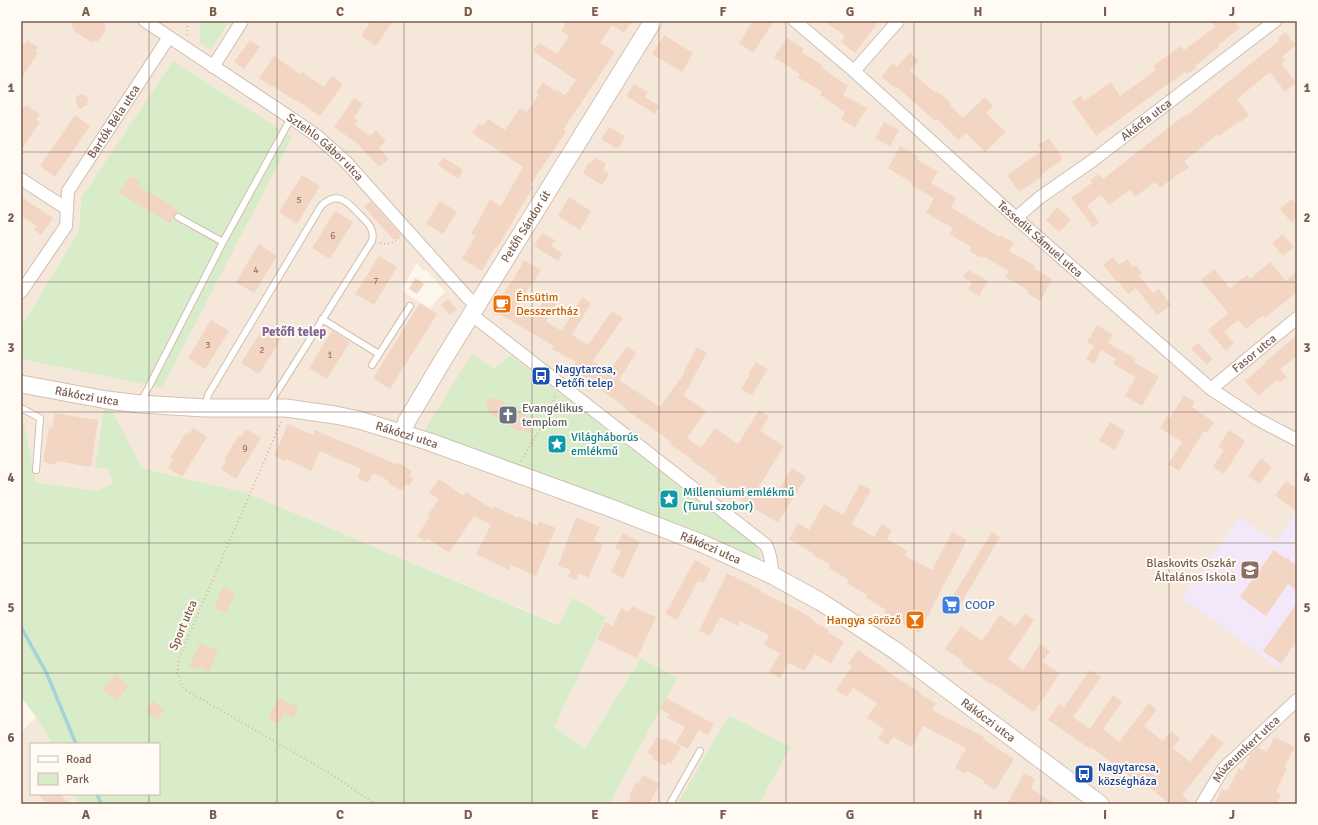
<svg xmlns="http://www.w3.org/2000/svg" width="1318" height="825" font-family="Signika,sans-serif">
<rect width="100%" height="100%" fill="#fdf6ec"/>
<path fill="#f5e8da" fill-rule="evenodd" d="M21,21H1297V804H759L791,747L729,715L677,804H609L676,678L641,658L585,748L553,727L606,617L572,599L560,625L247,493L142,468L112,410L95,469L108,468L113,483L98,491L36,482L24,422L21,419V359L162,388L174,61L81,198L79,229L21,327ZM417,263L424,271L426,270L445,291L430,309L401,290Z
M36,717L52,744H31V794H72L80,804H21V733Z"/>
<path fill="#f3e8fa" d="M1297,512V643L1279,668L1182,598L1240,517L1275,542Z"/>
<path fill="#d8ecc9" d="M201,21H229L211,50L199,42Z
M173,61L292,137L162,388L21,359V327L79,230L81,198Z
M472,354L494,369L510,355L757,546L760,555L759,561L702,534L562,481L424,431Z
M104,410H112L142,468L247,493L559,625L572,598L606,617L554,727L585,748L641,658L677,678L609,804H80L72,794H159V744H52L36,717L21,697V419L24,422L36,482L97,491L113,483L108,468L95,469Z
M729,715L791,747L759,804H677Z"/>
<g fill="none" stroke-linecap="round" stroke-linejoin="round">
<path stroke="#a5d3da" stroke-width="3.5" d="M21,627L47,674L76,744
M97,794L101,804"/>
</g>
<path fill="#f3d5c3" d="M70,21H101L104,23L106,30L98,41L91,42L74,31Z
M371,21H393L376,46L361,36Z
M567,21H632L624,33L612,25L600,43L615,52L563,130L566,132L530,185L533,187L497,248H495L482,271L462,259L475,236L471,234L490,200L501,206L523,167L472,133L479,124L483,126L488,119L505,130L520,108L527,112L539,94L536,92L543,82L555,91L556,89L565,95L576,80L533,51L539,43L557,54L569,36L561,31Z
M753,21H774L753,53L739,43Z
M824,21H879L855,53L841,42L845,36Z
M1210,21H1235L1240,28L1218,45L1219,47L1195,66L1197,68L1187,74L1185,72L1096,136L1072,102L1081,95L1084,101L1111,82L1120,96L1156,70L1153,66L1181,46L1184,50L1215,27Z
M1285,32L1296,45L1282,57L1285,60L1281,63L1296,83L1285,92L1270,72L1237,99L1249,115L1240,122L1239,121L1219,136L1218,134L1184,161L1189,167L1181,173V172L1160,188L1155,182L1135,197L1130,190L1109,205L1101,195L1087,206L1099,222L1093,227L1071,198L1092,183L1090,180L1099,174L1103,179L1169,127L1185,115L1186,116L1280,40L1278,38Z
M664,35L693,53L682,72L652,54Z
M787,38L804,49L802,52L823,66L822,68L848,86L843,95L867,108L855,128L841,119L845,112L820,95L822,92L798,77L800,74L774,57Z
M27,40L38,47L35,51L38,53L21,79V42L24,45Z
M250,40L260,47L244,69L234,62Z
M910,52L919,61L910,71L936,93L937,91L951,103L950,105L963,118L985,97L993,106L986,113L1006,132L985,152L966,133L958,140L937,119L935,121L897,87L895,88L881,77L893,63L897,67Z
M274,56L300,74L302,72L324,87L332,76L343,84L320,116L296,100L295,101L272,85L271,87L259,78Z
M634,84L648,92L645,97L660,106L655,114L626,96Z
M81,94L87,97L88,100L87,105L80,109L76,104V100L77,96Z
M354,98L363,104L354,118L358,121L355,125L370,136L376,130L386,141L379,148L389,159L379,167L358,144L334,127Z
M26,105L40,114L36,120L40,122L21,150V112Z
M75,115L90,126L55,177L40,166Z
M884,122L899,130L890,146L875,138Z
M609,127L625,136L618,149L601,139Z
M1049,138L1063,159L1042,174L1043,176L1019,192L1007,175L1042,151L1038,145Z
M900,146L918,156L916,159L938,172L931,183L956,198L951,207L999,237L1000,235L1014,243L1009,251L1035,266L1034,268L1052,279L1040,301L1027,293L1028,290L1005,277L1009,271L983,256L982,258L969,251L971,247L949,234L953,228L926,213L934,198L911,185L912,183L888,168Z
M443,157L463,170L458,179L438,165Z
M595,157L606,164L603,170L609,174L602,185L583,173L589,162L591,164Z
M302,175L320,186L297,224L279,212Z
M130,176L140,182L137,186L178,209L170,223L119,193Z
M21,197L53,218L41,235L34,230L37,226L21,216Z
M569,197L591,211L580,230L558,216Z
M1292,199L1297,205V216L1291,222L1280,209Z
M371,201L401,235L397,239H393L364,207Z
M440,201L457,212L443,234L426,224Z
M1057,207L1071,220L1059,232L1046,220Z
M335,211L353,222L330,259L312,248Z
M542,233L555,240L551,246L562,253L558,261L534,246Z
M1283,234L1294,247L1283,256L1272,243Z
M259,244L277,256L254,293L236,282Z
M379,256L397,267L374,305L355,294Z
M1113,257L1119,265L1127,259L1133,267L1136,265L1142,273L1139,275L1153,293L1159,289L1171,305L1157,315L1136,288L1128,294L1118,281L1117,282L1103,265Z
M524,260L541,270L531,286L530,285L518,305L535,316L545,298L556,304L546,322L562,331L582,297L591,303L572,335L588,345L612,311L623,318L593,361L609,372L627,346L636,353L619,380L660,407L685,372L684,371L697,347L707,353L691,382L692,383L683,395L706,411L687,438L701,448L715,428L738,444L759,410L769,416L760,431L784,446L757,490L771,499L778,487L780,488L792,468L806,477L778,523L738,498L739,495L715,481L717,478L692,461L693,460L669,444L671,442L625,409L626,408L572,368L576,362L552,349L554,346L496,312V306L511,282H512Z
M1270,262L1286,281L1297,271V292L1265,318L1263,315L1246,329L1238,320L1224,332L1234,343L1226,351L1208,330L1228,313L1201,280L1214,269L1230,288L1247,275L1250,279Z
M968,270L988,281L979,296L968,289L972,282L963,277Z
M415,278L424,284L417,294L409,289Z
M448,299L457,309L450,315L441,305Z
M420,303L437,314L390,389L373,378Z
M211,320L229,331L205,369L188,358Z
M265,325L283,336L259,374L241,363Z
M1097,325L1113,335L1108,343L1136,359L1134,362L1159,377L1142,406L1125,396L1136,377L1113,364L1116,359L1101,350L1094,364L1086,359L1094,346L1087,342Z
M332,331L350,342L327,379L309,368Z
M1297,335V356L1280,369L1287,377L1280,382L1278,379L1258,396L1245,381L1265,364L1264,363Z
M1198,343L1213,359L1207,365L1191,349Z
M756,362L768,369L752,395L741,389L750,375L749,373Z
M1184,395L1195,402L1192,407L1214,422L1207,433L1204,431L1179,471L1168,464L1182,442L1160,428L1167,416L1170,418Z
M497,398L529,418L527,421L534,425L529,433L522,429L520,432L490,414L486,403L489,399Z
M55,413L98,420L91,467L56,461L55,465L43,462L49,427L52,428Z
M1110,422L1125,431L1115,450L1099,441Z
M288,424L313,435L315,430L398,465L399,463L412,471L409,476L413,478L409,486L405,484L402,491L388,483L389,481L373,473L368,483L357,478L361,469L320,451L311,471L286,459L285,461L274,456Z
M193,428L207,437L182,477L168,468L173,459L170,458L186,433L188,435Z
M246,429L261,438L236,479L221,469L226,461L224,460L239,435L242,436Z
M1229,430L1245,441L1224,474L1213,467L1224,450L1218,447Z
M1261,458L1272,467L1259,484L1248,476Z
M439,479L464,496L466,492L492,509L494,506L518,518L519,516L537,526L539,521L556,528L536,576L511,565L509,570L476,554L491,525L474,516L449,553L428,538L425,541L417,536L430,516L428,515L439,499L429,493Z
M1286,481L1297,489V512L1275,495Z
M860,484L871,490L852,524L874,537L882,524L892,530L887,539L908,551L905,556L932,570L952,532L967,540L919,633L884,613L886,610L866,598L867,595L847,583L849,580L829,568L830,565L813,555L814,554L789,539L798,523L809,530L824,504L843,515Z
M576,517L600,527L594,540L603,545L588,578L579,573L576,580L568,576L571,570L558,566Z
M992,532L1000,537L956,612L946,607Z
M623,533L640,542L623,578L611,572L621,551L615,548Z
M1274,550L1285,558H1289V560L1297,566V591L1288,584L1266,616L1240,597Z
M695,560L711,569L703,583L698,581L677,620L665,614Z
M727,573L761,590V592L800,611L814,620L813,621L829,630L828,632L844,642L831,664L815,654L804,671L789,663L780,678L769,672L780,653L764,645L769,635L740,621L738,626L720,617L710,636L699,631Z
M223,587L235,593L226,613L214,608Z
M1297,603V641L1281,664L1263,651Z
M632,606L656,617L637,658L597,639L605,622L613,626L621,608L629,612Z
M1025,613L1034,620L1008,659L1023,670L1040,644L1050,651L1042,662L1060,673L1035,711H1032L992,683L991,684L979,676L962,664L963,661L945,649L961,626L982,641L1000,615L1016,626Z
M200,643L218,651L209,672L199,667L198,670L189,667Z
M858,650L888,671V672L921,693L920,694L936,703L932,710L984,737L983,739L1014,759L995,790L984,783L985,781L967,771L965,774L955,768L966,748L923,726L912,747L893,737L888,745L878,739L884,729L867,718L877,703L853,688L847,697L836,690L852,666L848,664Z
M1090,670L1101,677L1073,717L1090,729L1113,695L1122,702L1103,729L1119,742L1149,703L1157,710L1144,726L1163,741L1171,731L1180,738L1173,748L1190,762L1212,734L1224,743L1182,795L1192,804H1170L1145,784L1143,786L1091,747L1090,749L1048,720L1059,704L1064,707Z
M116,675L129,686L116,701L103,689Z
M279,698L299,708L293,718L284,714L279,724L268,719Z
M666,698L714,724L708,735L699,730L688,749L676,743L685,727L667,718L669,714L660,709Z
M153,701L164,709L158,719L146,712Z
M657,737L663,740L664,738L681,747L671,764L667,762L665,766L652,759L654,757L647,753Z
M1274,737L1295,747L1284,768L1287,769L1276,791L1281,794L1276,804H1221L1216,801L1222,789L1227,791L1239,768L1243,770L1251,753L1252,752L1253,753L1257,747L1267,752Z
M1024,773L1035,779L1031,788L1054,804H1007Z
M643,775L660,784L649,804H627L631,797L629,795L636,783L638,784Z
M38,794H60L70,804H48Z"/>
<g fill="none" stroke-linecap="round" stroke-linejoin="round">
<defs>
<path id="lane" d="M178,217L223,242
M322,319L379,354
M372,365L410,306
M141,402L223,242L291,118
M205,407L208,395L321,206C337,190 348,202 360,215C368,223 375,229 372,241L268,406
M21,408L40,418L36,470
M670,804L700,751"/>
<g id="street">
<path id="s1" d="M145,21L291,118L317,136L346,162L467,297L477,306"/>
<path id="s2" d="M795,21L854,71L1016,218L1211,389L1257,419L1297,440"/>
<path d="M213,67L242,21"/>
<path d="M854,71L898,21"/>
<path d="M21,179L67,209"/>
<path id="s3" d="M1016,218L1039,198L1092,161L1275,21"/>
<path id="s4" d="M21,292L66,226L68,191L169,37"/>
<path d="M472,315L766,545C771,555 772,565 772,575"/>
<path id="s5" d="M1211,389L1297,318"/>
<path id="s6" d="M1202,804L1223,769L1297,700"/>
</g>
<g id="secondary">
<path id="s7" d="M21,384L107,400L140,404L205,408H286L335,415L359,420L430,442L608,507L701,543L772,575L821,602L896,651L1100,804"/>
<path id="s8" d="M402,433L407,421L440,365L653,21"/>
</g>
</defs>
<use href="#lane" stroke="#d1beb0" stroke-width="8"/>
<use href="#street" stroke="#d1beb0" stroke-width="14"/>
<use href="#secondary" stroke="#d6c0b0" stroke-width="19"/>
<path stroke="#d9b8a5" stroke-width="2" stroke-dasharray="1 3" stroke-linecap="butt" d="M187,35L188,21
M380,243C388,245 393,243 399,238
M21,421L24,422
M281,422L179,658L177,673L184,689L328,772L375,804
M521,461L545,421L556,394"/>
<use href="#lane" stroke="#fff" stroke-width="6"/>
<use href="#street" stroke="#fff" stroke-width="12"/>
<use href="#secondary" stroke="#fff" stroke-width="17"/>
</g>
<path fill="none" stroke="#7a5c4d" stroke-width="1" stroke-opacity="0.55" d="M149,21V744M277,21V804M404,21V804M532,21V804M659,21V804M786,21V804M914,21V804M1041,21V804M1169,21V804M21,152H1297M21,282H1297M21,412H1297M21,543H1297M21,673H1297M149,794V804"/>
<defs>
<symbol id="cafe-square" viewBox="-11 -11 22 22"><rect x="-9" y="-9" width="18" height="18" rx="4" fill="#e8710a" stroke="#fffaf3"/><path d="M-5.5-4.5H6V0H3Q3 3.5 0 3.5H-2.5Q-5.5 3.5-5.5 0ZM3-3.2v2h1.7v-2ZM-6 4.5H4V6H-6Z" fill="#fff"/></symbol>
<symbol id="bus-square" viewBox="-11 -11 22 22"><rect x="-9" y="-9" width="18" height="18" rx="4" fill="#1a4fb4" stroke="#fffaf3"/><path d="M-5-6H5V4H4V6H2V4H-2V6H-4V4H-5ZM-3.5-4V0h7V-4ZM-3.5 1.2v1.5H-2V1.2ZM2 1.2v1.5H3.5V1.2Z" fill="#fff"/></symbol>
<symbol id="church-square" viewBox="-11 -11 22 22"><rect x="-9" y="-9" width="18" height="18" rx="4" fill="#6b7280" stroke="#fffaf3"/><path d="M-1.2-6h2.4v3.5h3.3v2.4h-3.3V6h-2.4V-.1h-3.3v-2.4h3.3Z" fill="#fff"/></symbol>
<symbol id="sight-square" viewBox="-11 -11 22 22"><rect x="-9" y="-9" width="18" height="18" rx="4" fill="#0f9aa8" stroke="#fffaf3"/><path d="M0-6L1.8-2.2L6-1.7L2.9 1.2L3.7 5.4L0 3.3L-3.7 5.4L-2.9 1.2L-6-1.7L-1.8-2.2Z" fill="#fff"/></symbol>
<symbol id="school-square" viewBox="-11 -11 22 22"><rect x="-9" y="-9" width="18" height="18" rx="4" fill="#8d6e63" stroke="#fffaf3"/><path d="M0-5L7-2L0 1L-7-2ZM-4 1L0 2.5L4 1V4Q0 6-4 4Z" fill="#fff"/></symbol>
<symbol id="supermarket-square" viewBox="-11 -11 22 22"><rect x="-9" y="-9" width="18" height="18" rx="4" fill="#3f7fe0" stroke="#fffaf3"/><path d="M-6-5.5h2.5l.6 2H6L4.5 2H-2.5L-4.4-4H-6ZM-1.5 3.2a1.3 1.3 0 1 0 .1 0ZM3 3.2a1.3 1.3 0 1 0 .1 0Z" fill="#fff"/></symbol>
<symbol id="bar-square" viewBox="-11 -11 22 22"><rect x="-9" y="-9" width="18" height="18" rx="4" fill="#e8710a" stroke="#fffaf3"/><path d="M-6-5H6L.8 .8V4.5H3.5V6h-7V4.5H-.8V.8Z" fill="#fff"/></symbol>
</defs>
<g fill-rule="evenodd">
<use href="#cafe-square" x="491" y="293" width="22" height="22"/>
<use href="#bus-square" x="530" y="365" width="22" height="22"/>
<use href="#church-square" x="497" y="404" width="22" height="22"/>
<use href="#sight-square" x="546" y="433" width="22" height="22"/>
<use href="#sight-square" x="658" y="488" width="22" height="22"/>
<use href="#school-square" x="1239" y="559" width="22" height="22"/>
<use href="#supermarket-square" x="940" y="594" width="22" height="22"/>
<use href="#bar-square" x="904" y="609" width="22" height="22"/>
<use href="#bus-square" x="1073" y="763" width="22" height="22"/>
</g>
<g text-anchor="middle" stroke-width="4" stroke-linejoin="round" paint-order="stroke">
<g font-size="10" fill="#987a6a">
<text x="299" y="203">5</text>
<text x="333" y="239">6</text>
<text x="256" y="273">4</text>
<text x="376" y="284">7</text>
<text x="208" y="348">3</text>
<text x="262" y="353">2</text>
<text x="330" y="358">1</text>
<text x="245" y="452">9</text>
</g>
<g font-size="12" fill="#7a5c4d" stroke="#fffaf3">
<text dy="4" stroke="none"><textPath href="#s3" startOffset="163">Akácfa utca</textPath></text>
<text dy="4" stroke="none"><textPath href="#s4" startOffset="198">Bartók Béla utca</textPath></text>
<text dy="4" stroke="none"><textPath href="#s1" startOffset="220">Sztehlo Gábor utca</textPath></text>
<text dy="4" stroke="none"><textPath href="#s8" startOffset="241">Petőfi Sándor út</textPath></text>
<text dy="4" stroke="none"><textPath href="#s2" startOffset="328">Tessedik Sámuel utca</textPath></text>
<text dy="4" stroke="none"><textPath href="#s5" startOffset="56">Fasor utca</textPath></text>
<text dy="4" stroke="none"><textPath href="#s7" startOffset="67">Rákóczi utca</textPath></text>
<text dy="4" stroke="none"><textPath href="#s7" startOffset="391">Rákóczi utca</textPath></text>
<text dy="4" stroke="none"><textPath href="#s7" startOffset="715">Rákóczi utca</textPath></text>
<text transform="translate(183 625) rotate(-67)" y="4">Sport utca</text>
<text dy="4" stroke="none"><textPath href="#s7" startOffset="1043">Rákóczi utca</textPath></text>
<text dy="4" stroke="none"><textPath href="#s6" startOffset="71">Múzeumkert utca</textPath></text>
</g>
<g font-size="12" fill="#c56008" stroke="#fffaf3" text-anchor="start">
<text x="516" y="301">Énsütim<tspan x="516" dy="14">Desszertház</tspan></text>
<text x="901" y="624" text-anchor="end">Hangya söröző</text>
</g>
<g font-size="12" fill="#164399" stroke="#fffaf3" text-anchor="start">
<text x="555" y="373">Nagytarcsa,<tspan x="555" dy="14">Petőfi telep</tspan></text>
<text x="1098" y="771">Nagytarcsa,<tspan x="1098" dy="14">községháza</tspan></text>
</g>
<g font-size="12" fill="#5b616d" stroke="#fffaf3" text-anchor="start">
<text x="522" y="412">Evangélikus<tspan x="522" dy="14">templom</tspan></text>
</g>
<g font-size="12" fill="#0d838f" stroke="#fffaf3" text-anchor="start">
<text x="571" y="441">Világháborús<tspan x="571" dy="14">emlékmű</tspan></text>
<text x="683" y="496">Millenniumi emlékmű<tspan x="683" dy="14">(Turul szobor)</tspan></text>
</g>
<g font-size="12" fill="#785e54" stroke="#fffaf3" text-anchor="end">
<text x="1236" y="567">Blaskovits Oszkár<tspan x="1236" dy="14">Általános Iskola</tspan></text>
</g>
<g font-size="12" fill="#366cbe" stroke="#fffaf3" text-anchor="start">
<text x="965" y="609">COOP</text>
</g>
<g font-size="13" font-weight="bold" fill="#846695" stroke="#fffaf3">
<text x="294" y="336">Petőfi telep</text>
</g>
</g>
<rect width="1318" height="825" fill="none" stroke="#fffaf3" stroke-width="44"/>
<rect x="30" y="743" width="130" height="52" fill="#fffaf3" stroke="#cabbb1"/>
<rect x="38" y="756" width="20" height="6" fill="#ffffff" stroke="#cabbb1"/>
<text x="66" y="763" font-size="12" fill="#7a5c4d">Road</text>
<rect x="38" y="773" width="20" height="12" fill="#d8ecc9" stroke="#cabbb1"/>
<text x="66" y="783" font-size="12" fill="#7a5c4d">Park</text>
<rect x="22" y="22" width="1274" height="781" fill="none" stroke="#7a5c4d" stroke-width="1.5"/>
<g font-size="13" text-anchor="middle" font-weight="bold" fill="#7a5c4d">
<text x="86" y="16">A</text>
<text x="213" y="16">B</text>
<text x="340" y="16">C</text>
<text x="468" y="16">D</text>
<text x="595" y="16">E</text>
<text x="723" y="16">F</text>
<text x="850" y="16">G</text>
<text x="978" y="16">H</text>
<text x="1105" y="16">I</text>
<text x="1232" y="16">J</text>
<text x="11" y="92">1</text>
<text x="1307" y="92">1</text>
<text x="11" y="222">2</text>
<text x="1307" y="222">2</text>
<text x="11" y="352">3</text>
<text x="1307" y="352">3</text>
<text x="11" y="482">4</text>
<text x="1307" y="482">4</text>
<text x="11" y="612">5</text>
<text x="1307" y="612">5</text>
<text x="11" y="742">6</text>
<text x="1307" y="742">6</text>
<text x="86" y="819">A</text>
<text x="213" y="819">B</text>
<text x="340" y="819">C</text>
<text x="468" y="819">D</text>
<text x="595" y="819">E</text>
<text x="723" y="819">F</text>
<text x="850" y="819">G</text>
<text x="978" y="819">H</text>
<text x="1105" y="819">I</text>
<text x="1232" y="819">J</text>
</g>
</svg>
